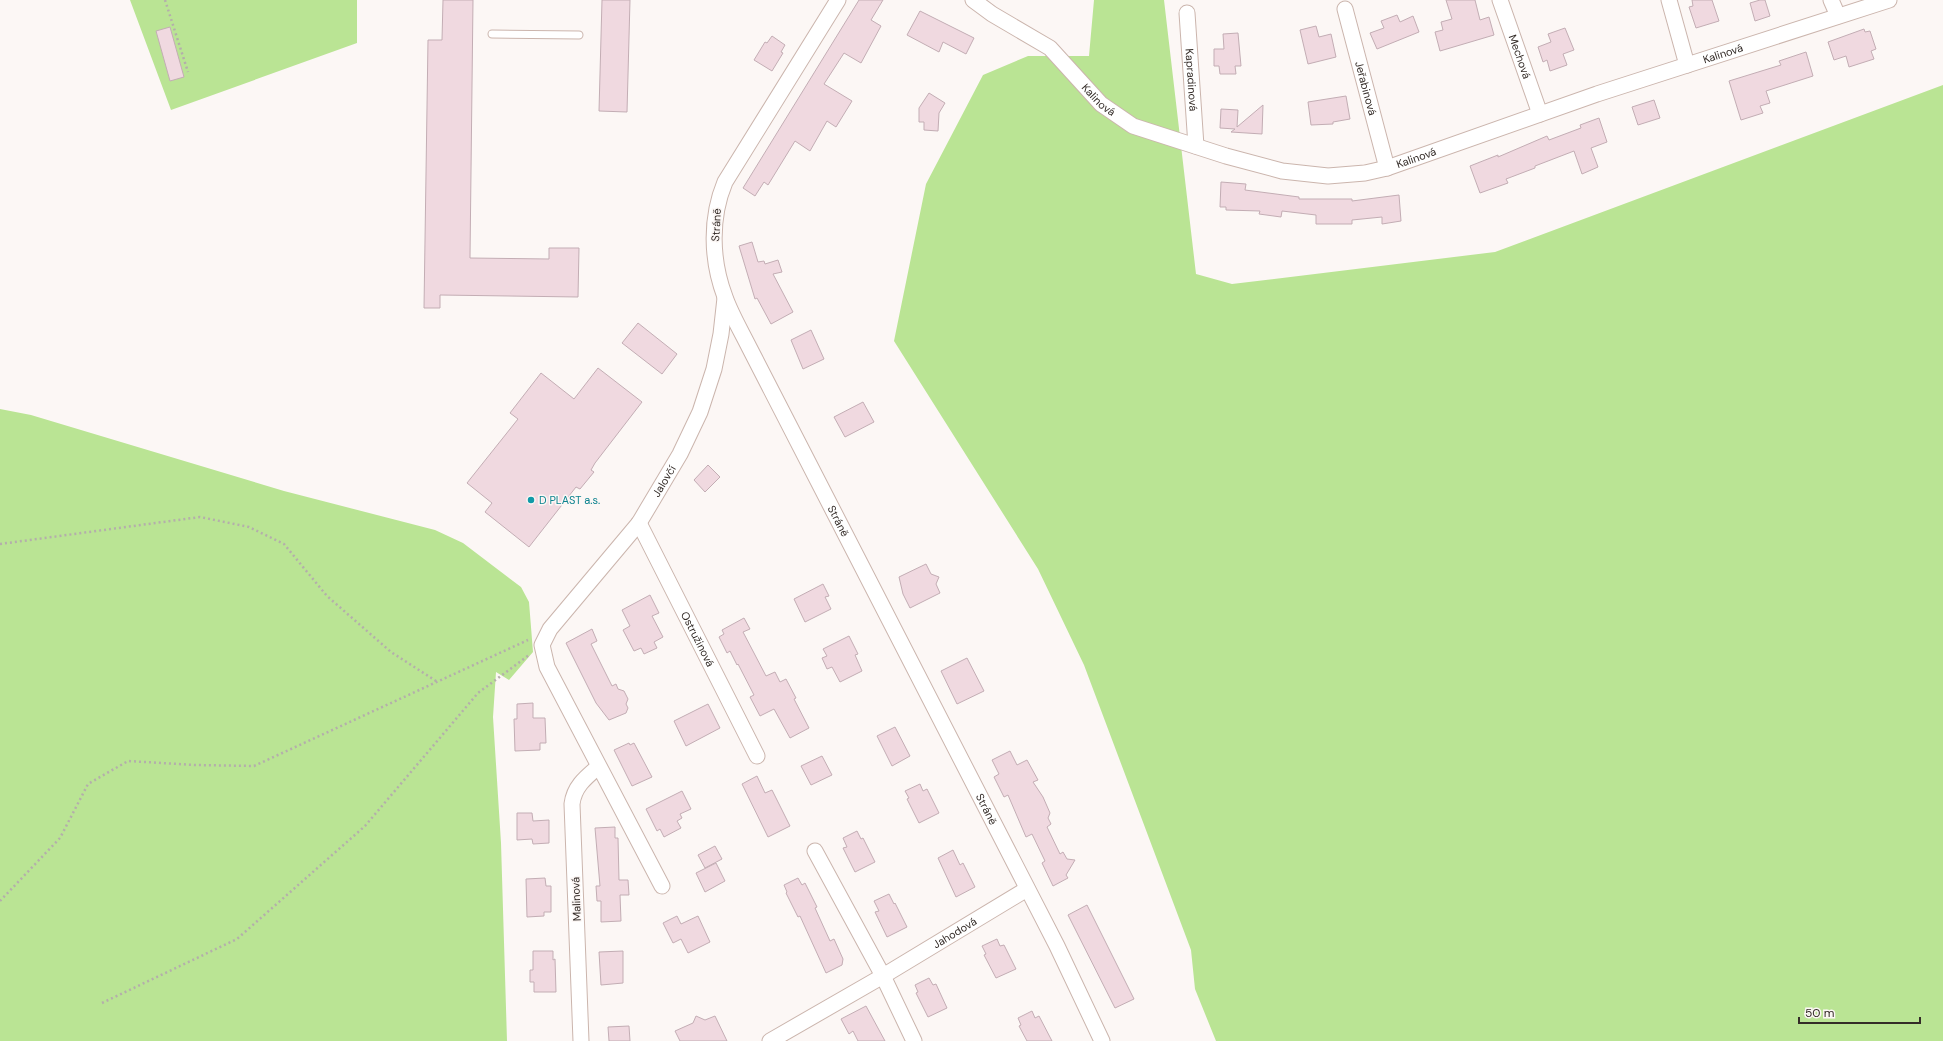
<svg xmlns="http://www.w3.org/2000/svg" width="1943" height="1041" font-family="'DM Sans',sans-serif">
<rect width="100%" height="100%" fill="#fcf7f5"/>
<path fill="#bae494" d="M130,0H357V43L171,110Z
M1094,0H1164L1196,274L1232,284L1495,252L1943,85V1041H1216L1195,989L1191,950L1084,665L1038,569L894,341L926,184L983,75L1028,56H1089Z
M0,409L31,415L284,491L435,530L463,543L521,587L529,602L533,652L509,680L496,672L493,717L501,843L507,1041H0Z"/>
<path fill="#f0d9e0" stroke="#c3adb4" d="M443,0H473L470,258L549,259V248H579L578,297L440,295V308H424L428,40H442Z
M602,0H630L627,112L599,111Z
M859,0H883L871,20L881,26L861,63L844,53L824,84L852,101L836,127L827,121L810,151L795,141L768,185L764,182L755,196L743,188Z
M1446,0H1475L1480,20L1489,17L1494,35L1440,51L1435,32L1443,30L1441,22L1452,19Z
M1692,0H1712L1719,21L1696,28L1689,7L1693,6Z
M1760,0H1765L1770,16L1755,21L1750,3Z
M920,11L974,38L966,54L943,42L939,52L907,35Z
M1397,15L1400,22L1413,16L1419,32L1377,49L1370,33L1384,28L1381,21Z
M1316,26L1319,37L1331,34L1336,57L1308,64L1300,30Z
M170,27L184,77L170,81L156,31Z
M1565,28L1574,50L1563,54L1567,65L1550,71L1547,60L1543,62L1538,47L1551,42L1548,34Z
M1864,29L1865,32L1870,31L1876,49L1871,51L1874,59L1849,67L1846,56L1834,60L1828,42Z
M1238,33L1241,66H1235L1236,74H1220L1219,66H1214V49H1224L1223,34Z
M772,36L785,45L781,52L783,53L772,71L754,60L765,42L767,43Z
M1806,52L1813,76L1766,91L1770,103L1760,106L1763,113L1741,120L1729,81L1781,65L1779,61Z
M929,93L945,103L939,113L938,131L924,130V122H919V108Z
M1346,96L1350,119L1333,122V124L1311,125L1308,102Z
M1654,100L1660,118L1638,125L1632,107Z
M1263,105L1262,134L1231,132L1235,129L1220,128L1221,109L1238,110L1237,127Z
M1599,118L1607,142L1591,148L1598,167L1582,174L1574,151L1535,166V168L1506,179L1508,183L1480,193L1470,166L1498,155V157L1547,136L1549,140L1581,128L1580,125Z
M1221,182L1246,184L1245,190L1299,197V199H1352V201L1399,195L1401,221L1382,224V217L1352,220V224H1316V215L1282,211L1281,217L1259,214L1260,211L1226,210V207H1220Z
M752,242L758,262L764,261L765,264L778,260L782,272L773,274L793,312L771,324L757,298L755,299L739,246Z
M638,323L677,354L662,374L622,343Z
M811,330L824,359L803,369L791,340Z
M598,368L642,402L595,463L591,470L594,472L580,489L576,487L529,547L485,512L492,503L467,483L518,419L510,413L541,373L574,399Z
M863,402L874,422L845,437L834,417Z
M708,465L720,477L705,492L694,480Z
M926,564L931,574L939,577L936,584L940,593L910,608L903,594L899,577Z
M823,584L829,596L825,597L831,609L805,622L794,599Z
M650,595L659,613L652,616L663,637L654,642L657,648L644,654L641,648L634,651L623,630L630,626L622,610Z
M744,618L750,629L743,632L766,676L775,672L780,682L786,679L796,698L794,699L809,728L790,738L774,709L760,716L750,697L754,695L738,664L737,665L730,651L727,653L719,637L724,634L722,630Z
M592,629L597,641L591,644L612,686L616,684L618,689L624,691L628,699L626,704L628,708L626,713L609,720L596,703L566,643Z
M849,636L858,654L855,655L862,671L840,682L832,667L827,669L822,658L827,656L823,649Z
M967,658L984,691L957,704L941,671Z
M533,703V718H545L546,743H540V750L515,751L514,719H517V704Z
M708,704L720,728L686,746L674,721Z
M895,727L910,756L892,766L877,736Z
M629,743L630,745L634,743L652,777L632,786L614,750Z
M1010,751L1017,765L1027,760L1038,780L1033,782L1043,797L1050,813L1048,818L1051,824L1047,827L1060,854L1063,852L1067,859L1075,860L1066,875L1068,878L1053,886L1042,863L1045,861L1032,834L1026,837L1008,795L1004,797L994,777L999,774L992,760Z
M822,756L832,775L811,785L801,766Z
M757,776L765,793L772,790L790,826L768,837L742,784Z
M920,784L923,791L927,789L939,813L919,823L907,799L909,798L905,791Z
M682,791L691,809L680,814L682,818L677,821L681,828L664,837L660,829L657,831L646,809Z
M517,813H532L533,821L549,820V843L533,844L532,839L517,840Z
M615,827V838H618L619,880H628L629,895H620L621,921L601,922V901H597L596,886H600L595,828Z
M857,831L861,839L863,838L875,862L855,872L843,848L847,847L843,838Z
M715,846L722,859L705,868L698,855Z
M953,850L960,865L963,863L975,887L956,897L938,858Z
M716,863L725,881L705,892L696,873Z
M545,878L546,886H551V912H544V916L527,917L526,879Z
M798,878L802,885L805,883L817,907L815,908L830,941L834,939L843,959L842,965L826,973L800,916L798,917L786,893L787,892L784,885Z
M889,894L894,904L895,903L907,927L887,937L875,912L879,911L874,901Z
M1087,905L1134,999L1115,1008L1068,915Z
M677,916L681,924L698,916L710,942L688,953L681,939L673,943L663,923Z
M997,939L1000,946L1004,945L1016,969L996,978L984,955L986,954L982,946Z
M533,951H553V960L555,959L556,992H534V982H530V970H533Z
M623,951V983L601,985L599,952Z
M929,978L933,985L936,984L947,1008L928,1017L916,993L918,992L915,985Z
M866,1006L885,1041H858L853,1031L849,1034L841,1019Z
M1032,1011L1035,1018L1039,1016L1052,1041H1027L1019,1026L1021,1025L1018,1018Z
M696,1016L705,1020L715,1016L727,1041H680L675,1031L693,1023Z
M629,1026L630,1041H609L608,1027Z"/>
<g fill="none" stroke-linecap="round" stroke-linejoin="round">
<defs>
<path id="lane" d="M492,34L579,35"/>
<g id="street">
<path id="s1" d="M838,0L725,182C710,218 711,260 725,297C731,314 741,331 749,347L1057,946L1102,1041"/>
<path id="s2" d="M973,0L992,14L1050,48L1101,104L1133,126L1226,156L1282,171L1328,176L1365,173L1387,168L1597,94L1889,0"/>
<path id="s3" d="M1500,0L1540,114"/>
<path d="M1669,0L1687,65"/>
<path d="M1831,0L1838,16"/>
<path id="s4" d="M1345,9L1387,168"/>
<path id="s5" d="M1187,13L1196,146"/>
<path id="s6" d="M639,523L757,756"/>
<path d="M815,851L883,976L914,1041"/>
<path id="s7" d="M662,886L547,667L542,645L550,629L639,523L680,454L700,412L714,369L721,334L725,298"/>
<path d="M581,1041L572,804C574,787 585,778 598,767"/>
<path id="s8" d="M770,1041L883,976L1027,889"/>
</g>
</defs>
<use href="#lane" stroke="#cbb5ad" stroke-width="9"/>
<use href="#street" stroke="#cbb5ad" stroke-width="17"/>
<path stroke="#b4aeab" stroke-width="2.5" stroke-dasharray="2 3" stroke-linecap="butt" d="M165,0L188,72
M0,544L200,517L249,527L284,544L327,596L391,652L436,681
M0,901L60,838L88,784L128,761L195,765L254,766L528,640
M102,1003L237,939L365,826L478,693L529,655"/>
<use href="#lane" stroke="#fff" stroke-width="7"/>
<use href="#street" stroke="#fff" stroke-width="15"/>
</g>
<circle fill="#0f9aa8" stroke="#fcf7f5" stroke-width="1.5" cx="531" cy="500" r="4"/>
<g text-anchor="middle" stroke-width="3" stroke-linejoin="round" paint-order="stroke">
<g font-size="11" fill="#342c28" stroke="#fcf7f5">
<text dy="4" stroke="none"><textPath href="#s2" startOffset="822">Kalinová</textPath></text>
<text dy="4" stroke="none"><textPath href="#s3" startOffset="60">Mechová</textPath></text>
<text dy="4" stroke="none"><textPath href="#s5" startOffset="67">Kapradinová</textPath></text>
<text dy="4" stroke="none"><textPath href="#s4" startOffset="82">Jeřabinová</textPath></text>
<text dy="4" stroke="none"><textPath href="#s2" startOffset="162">Kalinová</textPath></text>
<text dy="4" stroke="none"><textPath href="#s2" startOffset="498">Kalinová</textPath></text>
<text transform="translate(716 225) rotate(-87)" y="4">Stráně</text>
<text dy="4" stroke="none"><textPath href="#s7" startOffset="475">Jalovčí</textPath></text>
<text dy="4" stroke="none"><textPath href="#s1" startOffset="583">Stráně</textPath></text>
<text dy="4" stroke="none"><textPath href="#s6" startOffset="130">Ostružinová</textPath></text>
<text dy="4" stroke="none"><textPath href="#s1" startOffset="907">Stráně</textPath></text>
<text transform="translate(576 899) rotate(-92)" y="4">Malinová</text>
<text dy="4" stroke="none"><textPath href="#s8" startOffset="214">Jahodová</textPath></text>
</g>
<g font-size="11" fill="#0d838f" stroke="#fcf7f5" text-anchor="start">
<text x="539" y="504">D PLAST a.s.</text>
</g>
</g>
<path d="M1799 1017v6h121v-6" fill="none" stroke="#342c28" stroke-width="2"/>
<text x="1805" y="1017" font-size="12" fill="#342c28" stroke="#fcf7f5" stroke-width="3" paint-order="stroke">50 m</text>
</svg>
